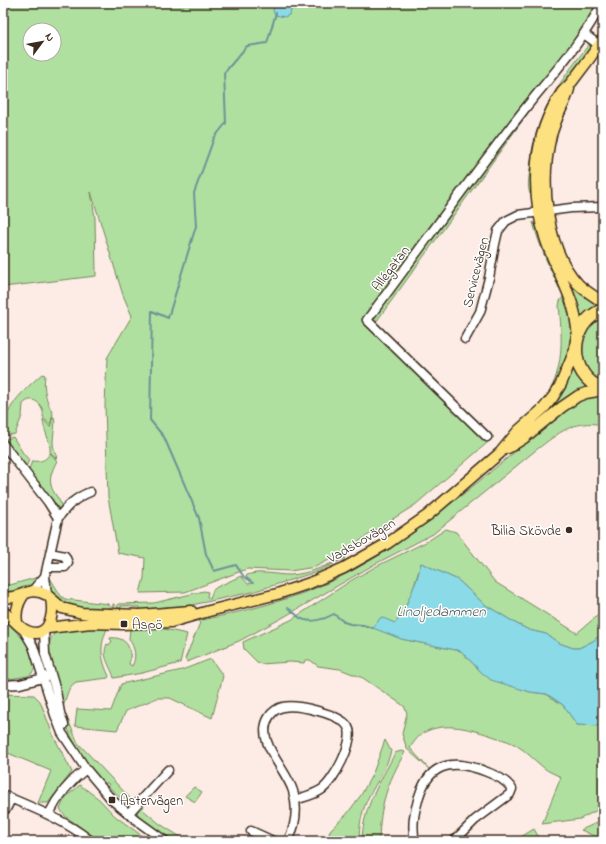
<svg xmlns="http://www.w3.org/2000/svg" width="606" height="844" font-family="'Indie Flower',sans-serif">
<rect width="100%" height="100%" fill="#fcece5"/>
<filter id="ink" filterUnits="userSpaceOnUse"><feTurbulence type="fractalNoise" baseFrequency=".025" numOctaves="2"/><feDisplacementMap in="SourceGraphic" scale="8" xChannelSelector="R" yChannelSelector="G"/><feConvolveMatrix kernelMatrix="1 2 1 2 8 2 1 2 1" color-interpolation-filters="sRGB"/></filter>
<g filter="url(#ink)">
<path fill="#b0e09f" stroke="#76855e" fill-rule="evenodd" d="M3,3H275L274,7L289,15L293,3H599L583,30L532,98L536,102L376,322L494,437L415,505L380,527L341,554L315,567L290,571L247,569L185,592L140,593L144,578L145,558L118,553L108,497L105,406L107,358L132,316L123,295L91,192L95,218L96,276L3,287ZM30,30H54V54H30Z
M590,43V49L566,82L555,99L533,194H530C527,186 529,177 530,169C533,116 559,83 590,43Z
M533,222L539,231L563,290L559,288C549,267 539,245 533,222Z
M578,287L603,305L581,324L570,292Z
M565,294L572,322L571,336L566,360L557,385L540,407L539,405C543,400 547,396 550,390C564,365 562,333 559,306L560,301Z
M603,314V385L599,383L582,365L580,340L594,319Z
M573,362L591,387L522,435Z
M42,374L45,375C43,390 46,400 53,414L50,425L43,417C45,410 38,398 29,400C28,400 24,403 23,404L22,416L15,434L3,436C3,408 23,391 42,374Z
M596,396H603V425C573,419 559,433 536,450L433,534L375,564L282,618L239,641L187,662L185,659L200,623L198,621C245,611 293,600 336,579C390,553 437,515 483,478C513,453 544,428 574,403L581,399Z
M53,417H54C56,425 53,434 53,443C53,448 56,453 57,459L50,452C51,440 43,431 43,419L50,427Z
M13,437L23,453L29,460L25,469L3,440Z
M50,453L57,461C51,472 47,482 55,494C58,498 61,502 62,508L58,512L28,472L32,461C40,462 46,461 50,453Z
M446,529L456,532L495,582L577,633L603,611V633L593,641L579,648H573L559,643L546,634L529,630L517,624L484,604L458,580L421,563C415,583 409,607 395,623L401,639L461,651L482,673L530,692L546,694L563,705L577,725L603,726V807L580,819L542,824L561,777C555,774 549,772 544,768C534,760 526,751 516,745C511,742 504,740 498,738C477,731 449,721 427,731C419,734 414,742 410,748L429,769L407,749L402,734L407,713L404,706L363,678L340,669L318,666L310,660H305L304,663L290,662L261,664L257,662L244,649L243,642L291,620L352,580L377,566L428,541Z
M345,557L346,558L316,572L252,592L192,605L140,610V607H132L131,606H121V608H117L118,604L154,603L204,591L208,592L207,597L210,599L213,590L217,587L241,576L248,584L253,583L246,577L247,575C260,570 275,575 290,575C309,574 328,565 345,557Z
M39,577C34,588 14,591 3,592V584L10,585Z
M50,578L61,596L65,599L108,604L109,607H113V604H114L115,610C93,609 45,611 50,578Z
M3,618L28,644L35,662V668L32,673L28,676L3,680Z
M87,626L107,629C99,647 101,659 109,676L108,678L76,682C66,688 67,699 62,709L49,648C49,644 50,639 53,635C59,627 78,628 87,626Z
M150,626L187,634L180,663L142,673L114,678C111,666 101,657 107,644L109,645L112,641L110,639V638C127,636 133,650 129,664L132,666C137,657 135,648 129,639L130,629Z
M211,659L223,676L212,718L170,698H157L126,711L117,730L75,726L77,709L111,711L121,684L182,670Z
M3,694L34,695L40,701L53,735L72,772L48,803H38L51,771L3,751Z
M65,713L78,743L130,798L128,801L133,805L127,804L109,787V786L108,783H102C85,763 72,743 64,718Z
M385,740L391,751C387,767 377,782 369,796C362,810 359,825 359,841H326L331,829L347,814L361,795L373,773Z
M401,751L405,752C387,784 380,804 379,841H362C363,806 380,783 395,753Z
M80,785L99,799L115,816L149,841H100L65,816L60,809L65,798Z
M194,787L202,792L195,802L185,796Z
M141,805L144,806L142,809L160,824L187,841H172L139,817L137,813Z
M603,820V840L581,830Z
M534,829L538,836L530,841H514Z"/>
<path fill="#8adae7" stroke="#6a9497" d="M275,3H293V7L289,15L285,17L275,15L273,11Z
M421,563L458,580L484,604L517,624L529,630L546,634L559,643L573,648H579L593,641L603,633V726L577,725L563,705L547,694L530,692L491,680L482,673L461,651L401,639L373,628L381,617L395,623L402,615L417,579Z"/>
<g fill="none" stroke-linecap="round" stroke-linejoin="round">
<path stroke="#6a9497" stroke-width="2" d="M253,583L244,577L236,565L214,571L206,554L199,518L164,437L150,420L152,311L168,318L196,226L194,193L214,138L226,123L224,73L247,46L267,43L276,13
M288,608C293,611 296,615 300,618C310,624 325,619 334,614L344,622L350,624L363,625L373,628"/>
<defs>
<path id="minor" d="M584,34L599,45
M465,339L480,312L489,278L495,244L498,231L506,221L518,215L571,208L603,207
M487,437L367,320C418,252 467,182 520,115C548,79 581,45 602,3
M3,444L48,502L58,518L45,576L47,595
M58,518C67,506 75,498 90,492
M48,567H65L68,563L65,556L50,553
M32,591L45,576
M23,629L33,646L55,715L62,733L86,769L112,800L140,823L165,841
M44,630L45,654L56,691L60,713L64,725
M3,685L20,684L47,677
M3,795C34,808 65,820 91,841
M3,811L6,809L11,799
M49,814C58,796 69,782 86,769
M128,814L168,770
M251,831L273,841
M288,841C296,825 298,808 293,791C286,768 254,741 269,717C272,712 278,708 283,707C297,704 341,714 348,727C356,740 333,783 321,790C313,795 304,797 295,800
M415,841C412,828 413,817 417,804C426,764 450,757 487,772C497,776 506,780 512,789L510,794L475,820L454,841"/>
<path id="major" d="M569,89C567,97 564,103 561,109C557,117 554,126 551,135C540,181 545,248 578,284C585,291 594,296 603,302
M578,334C576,325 576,316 573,307C566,283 552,261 545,237C530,190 533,135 561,94C563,90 568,87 571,83C582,69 593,54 603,39
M508,448L524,438L562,407L578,396L586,393L603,390
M3,598L14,597L32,591L40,592L47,595L62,608L82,613L140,615L191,611
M3,612C12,617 18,626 25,630C48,642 55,616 51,599
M17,622C15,611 18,602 25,593
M48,628L91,623L124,624L171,622L209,611L277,594L310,583L344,568L388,543L428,515L500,453L518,431L544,408L553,397L561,384L575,350"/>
<path id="highway" d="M603,310C567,323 567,376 603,389"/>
</defs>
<use href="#minor" stroke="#3b2a1e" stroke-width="11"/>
<use href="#major" stroke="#3b2a1e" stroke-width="13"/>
<use href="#highway" stroke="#3b2a1e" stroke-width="15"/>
<use href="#minor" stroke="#fff" stroke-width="8"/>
<use href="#major" stroke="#fde080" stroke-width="10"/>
<use href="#highway" stroke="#fde080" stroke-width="12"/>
</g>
</g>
<g fill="#3b2a1e" stroke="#fff" stroke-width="1.5">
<circle cx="569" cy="530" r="4"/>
<rect x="120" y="620" width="8" height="8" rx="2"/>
<rect x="108" y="796" width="8" height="8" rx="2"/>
</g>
<g text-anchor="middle" stroke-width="3" stroke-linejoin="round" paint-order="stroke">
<g font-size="14" fill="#3b2a1e" stroke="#fff">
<text transform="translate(390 268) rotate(-53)" y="5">Allégatan</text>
<text transform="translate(475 272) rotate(-76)" y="5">Servicevägen</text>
<text transform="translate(361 540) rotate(-30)" y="5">Vadsbovägen</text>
</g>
<g font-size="14" fill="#3b2a1e" stroke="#fff" text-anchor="start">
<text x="561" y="535" text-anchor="end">Bilia Skövde</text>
<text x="132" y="629">Aspö</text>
<text x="120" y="805">Astervägen</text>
</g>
<g font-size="15" font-style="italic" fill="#535f5a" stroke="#fff">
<text x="441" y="616">Linoljedammen</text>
</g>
</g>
<rect width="606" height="844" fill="none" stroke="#fff" stroke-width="16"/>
<rect x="8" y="8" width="590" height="828" fill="none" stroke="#3b2a1e" stroke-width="1.5" filter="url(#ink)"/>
<g transform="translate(42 42) rotate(58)"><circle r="19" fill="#ffffff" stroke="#b1aaa5"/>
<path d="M0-3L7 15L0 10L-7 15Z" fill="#3b2a1e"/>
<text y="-6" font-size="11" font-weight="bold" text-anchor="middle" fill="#3b2a1e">N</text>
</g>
</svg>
